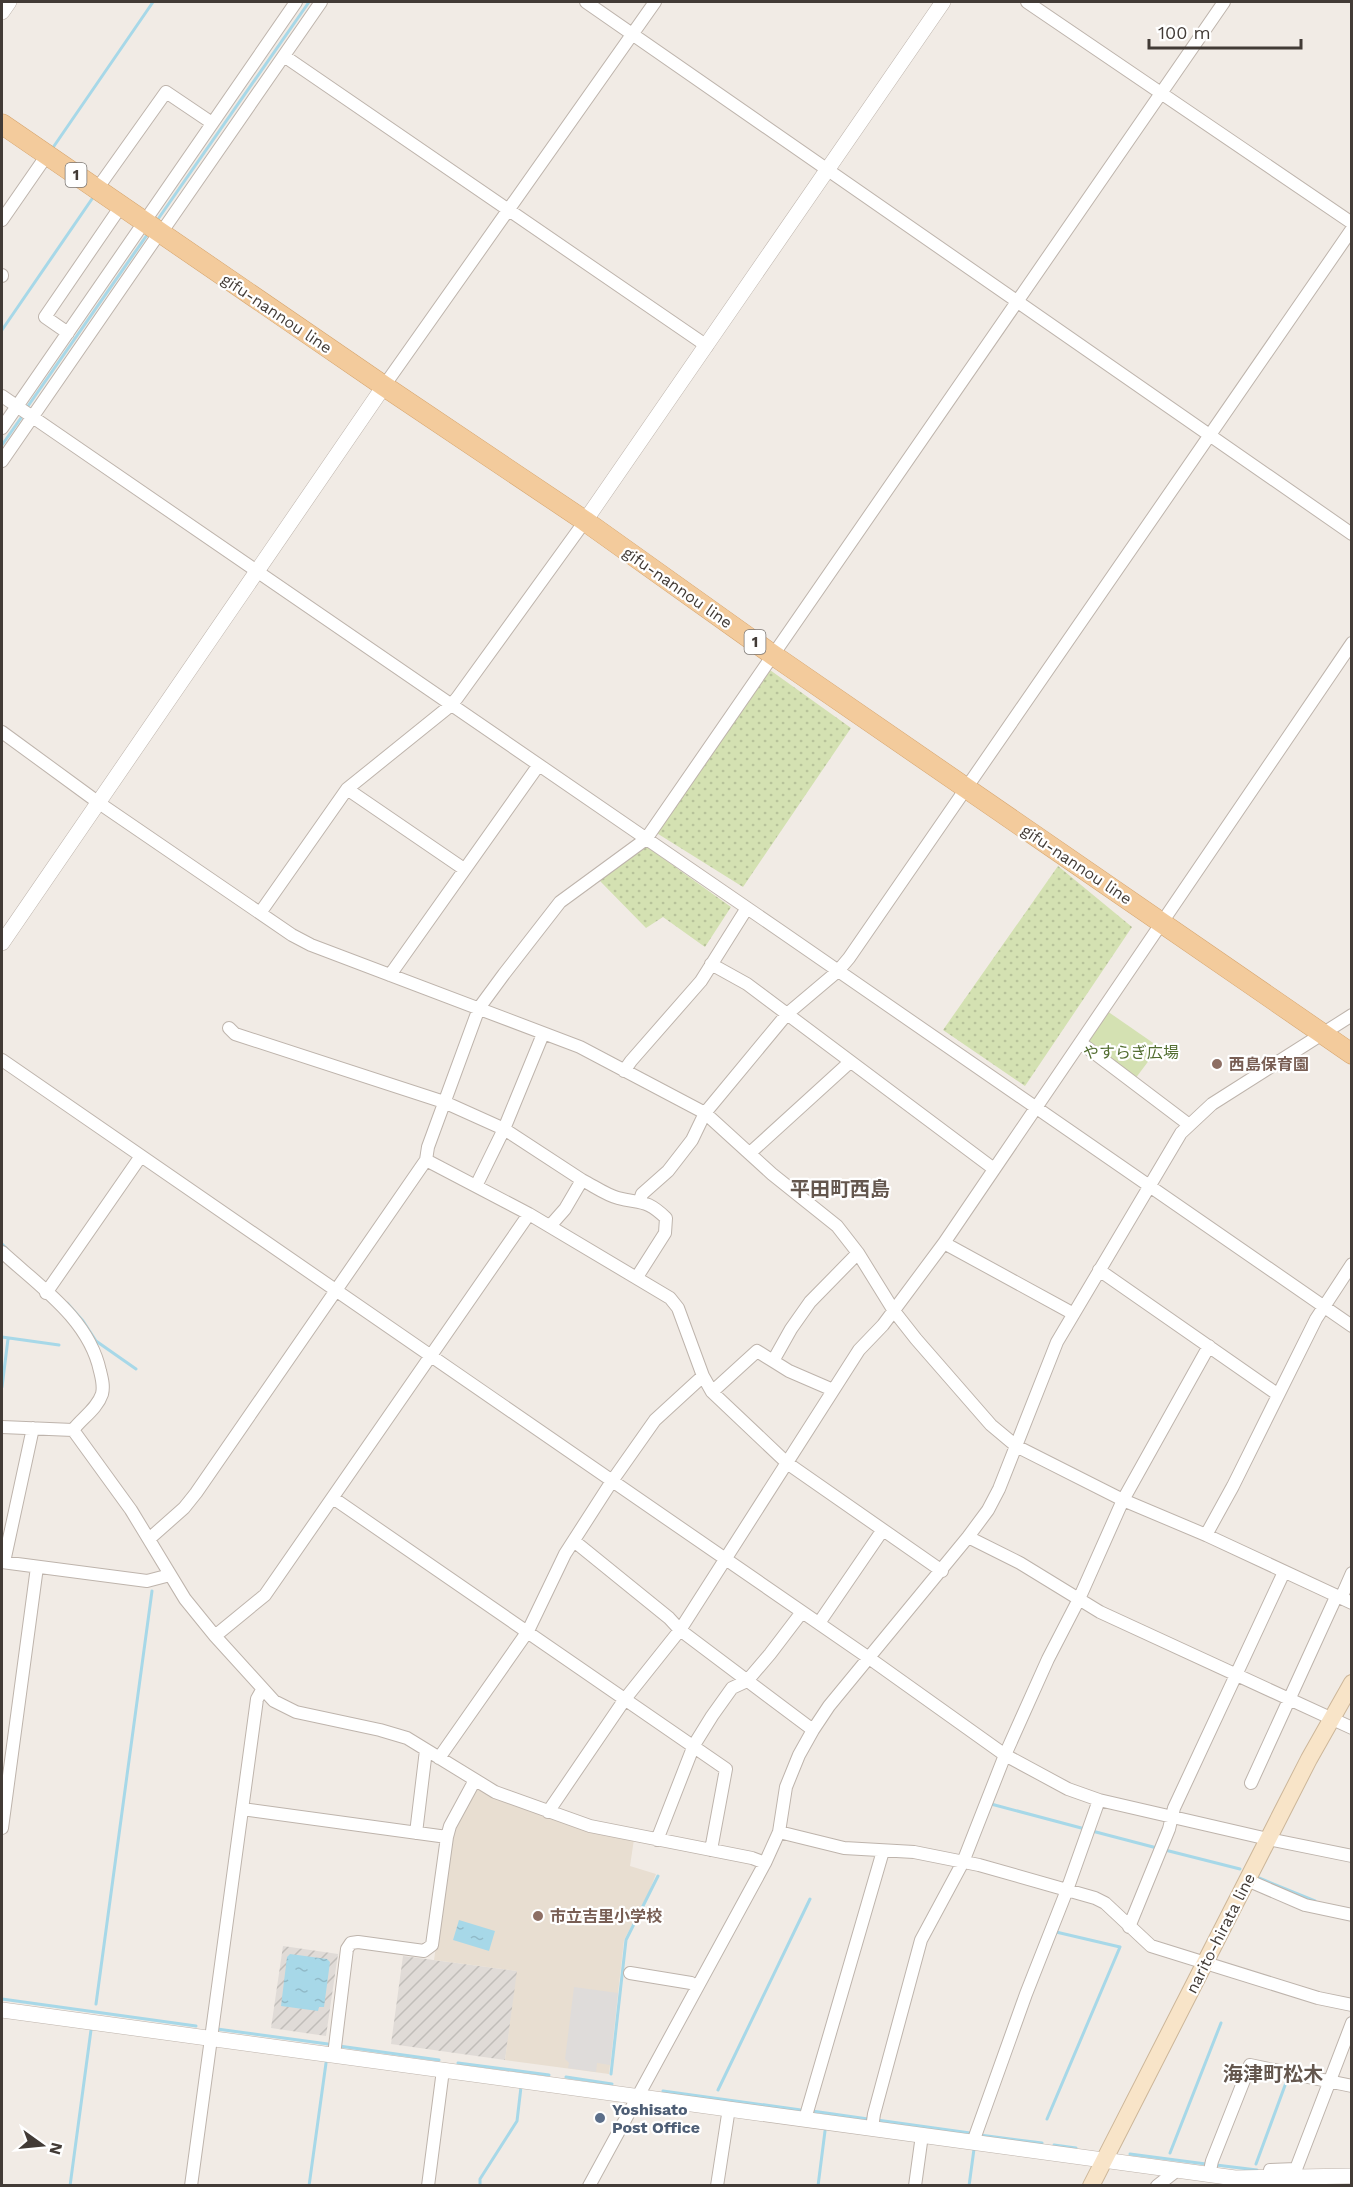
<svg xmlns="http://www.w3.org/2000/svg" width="1353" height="2187" font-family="'Work Sans','Noto Sans JP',sans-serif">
<defs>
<pattern id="industrial-furrows" width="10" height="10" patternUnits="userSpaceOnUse" patternTransform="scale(1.5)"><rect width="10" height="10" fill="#e0dbd7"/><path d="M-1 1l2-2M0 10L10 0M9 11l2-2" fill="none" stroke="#c1bdb9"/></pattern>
<pattern id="grass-dots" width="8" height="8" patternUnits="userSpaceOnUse" patternTransform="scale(1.5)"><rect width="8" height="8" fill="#d4e1b2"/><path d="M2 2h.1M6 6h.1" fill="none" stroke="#b7c29a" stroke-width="1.8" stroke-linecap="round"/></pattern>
<pattern id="water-ripples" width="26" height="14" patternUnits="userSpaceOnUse" patternTransform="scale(1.5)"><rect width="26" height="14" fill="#a7d8e8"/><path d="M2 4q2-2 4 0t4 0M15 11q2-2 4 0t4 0" fill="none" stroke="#91bac8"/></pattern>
</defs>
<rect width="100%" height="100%" fill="#f1ebe5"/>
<path fill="url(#industrial-furrows)" d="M283,1946L338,1954L326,2036L271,2028Z
M403,1956L518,1971L505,2060L391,2044Z"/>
<path fill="#e8ded1" d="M478,1788L634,1839L630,1866L656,1874L649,1892L624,1940L609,2074L505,2060L517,1971L434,1960L453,1832L475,1789Z"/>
<path fill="url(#grass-dots)" d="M770,670L851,728L743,887L655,832Z
M643,844L731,907L705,947L663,917L646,928L600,881Z
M1058,866L1132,927L1025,1086L943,1030Z"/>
<path fill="#d4e1b2" d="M1107,1011L1159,1047L1135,1079L1086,1043Z"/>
<path fill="#dfdcda" d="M574,1987L618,1993L610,2065L597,2063L596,2072L568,2068L569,2063L565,2059Z"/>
<path fill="url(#water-ripples)" d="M459,1920L495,1931L489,1951L453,1940Z
M290,1954L327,1959L330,1962L324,2007H319L318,2011L281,2006L287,1957Z"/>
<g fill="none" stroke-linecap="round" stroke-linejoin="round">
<path stroke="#a7d8e8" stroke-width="3" d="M52,149L153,2
M156,222L309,2
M2,330L94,196
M26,409L149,232
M2,445L23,415
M2,1244L7,1249
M67,1303L83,1321L96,1341L136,1369
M2,1337L59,1345
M2,1387L8,1339
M990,1806L991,1804L1085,1829
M1092,1831L1157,1848
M1165,1850L1240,1869
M1259,1878L1315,1901
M2,1999L196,2026
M96,2004L152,1591
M217,2029L328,2044
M339,2046L439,2060
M458,2063L549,2075
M611,2074L626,1940L658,1876
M566,2077L612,2084
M718,2090L810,1899
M663,2091L801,2110
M812,2111L868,2119
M1047,2119L1120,1947L1056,1932
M877,2120L970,2133
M980,2135L1042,2143
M1054,2145L1076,2148
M1170,2153L1221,2023
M1130,2154L1206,2164
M1256,2164L1287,2080
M1216,2165L1257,2170
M70,2186L91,2030
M309,2186L326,2063
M480,2186V2179L517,2121L521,2087
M818,2186L825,2131
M969,2186L974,2149"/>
<defs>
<path id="minor" d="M586,2L1352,534
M1027,2L1352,223
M284,56L707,346
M97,189L166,92L212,123
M2,220L47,155
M161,233L321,2
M2,275V276
M68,333L45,317L121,206
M384,386L655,2
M2,396L782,932L1352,1326
M2,428L296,2
M2,461L160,232
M2,732L99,803L292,935L311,945L580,1047L705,1113L772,1174L837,1226L858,1253L894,1311L916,1339L991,1425L1016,1446L1123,1500L1206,1535L1352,1603
M347,789L464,869
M260,913L347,789L450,706L457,698L585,521
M711,964L747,984L994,1169
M390,975L538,766
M229,1028L235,1034L444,1102L504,1129L543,1034
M1081,1043L1188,1124
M2,1060L869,1658L1005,1755L963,1862L921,1940L874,2114L872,2128
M624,1071L631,1061L701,981L747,908
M750,1153L850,1062
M426,1160L529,1214L670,1298L678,1308L703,1376L712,1392L787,1463L942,1571
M476,1186L504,1129L582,1180
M640,1200L642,1194L668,1171L692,1140L705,1113L787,1014L838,971L849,958L1352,229
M550,1226L565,1209L582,1180C594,1186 606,1195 618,1198C642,1204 646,1199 666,1218L665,1233L637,1277
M944,1243L1072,1313
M2,1252C39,1286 89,1319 100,1371C102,1379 104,1386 102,1394C97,1409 82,1418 73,1430
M1099,1270L1277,1394
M46,1293L141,1156
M1209,1346L1123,1500L1079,1599L1048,1659L1005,1755L1068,1789L1099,1800L1268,1839L1352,1856
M773,1361L789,1371L833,1390
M712,1392L757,1351L773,1361L791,1329L810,1302L858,1253
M2,1427L73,1430L131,1510L185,1599L215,1636L274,1701L296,1712L380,1730L407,1738L495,1792L590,1826L752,1858L765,1863
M333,1498L726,1769L711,1850
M1206,1535L1233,1486L1316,1319L1352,1264
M968,1537L1020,1563L1100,1612L1352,1728
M149,1539L184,1508L196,1493L426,1160L428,1147L479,1008L504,974L560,902L646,839L1224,2
M574,1541L669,1618L680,1630L813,1730
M2,1562L147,1581L170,1575
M4,1562L33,1428
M1341,1598L1352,1573
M819,1623L882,1531
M215,1636L265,1595L529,1214
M439,1758L528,1631L565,1554L612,1481L655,1420L703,1376
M1251,1783L1336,1597
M242,1809L447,1837
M548,1812L625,1699L680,1630L859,1350L883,1325L944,1243L1352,643
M2,1828L37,1567
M779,1832L844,1848L914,1852L979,1865L1095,1898L1105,1903L1151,1946L1318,1998L1352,2005
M416,1833L426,1750
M657,1840L694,1745L712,1716L732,1688L747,1681L770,1654L802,1612
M1247,1880L1305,1905L1352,1915
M1129,1927L1169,1829L1174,1808L1284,1572
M630,1973L691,1983L697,1987
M334,2055L347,1949L351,1943L358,1942L424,1951L432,1945L447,1837L450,1826L475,1780
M805,2119L883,1851
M973,2142L1026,1994L1067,1890L1099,1800
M1209,2175L1212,2161L1250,2065L1352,2086
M1268,2179L1270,2170L1296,2169L1352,2023
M191,2186L257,1699L262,1690
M428,2186L443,2070
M589,2186L765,1863L779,1832L786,1787L799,1755L813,1730L829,1706L968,1537L988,1510L999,1489L1057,1342L1181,1133L1212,1104L1352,1015
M717,2186L729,2108
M915,2186L922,2135
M1157,2186L1176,2171"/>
<path id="tertiary" d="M2,12L9,2
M585,521L943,2
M2,943L384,386
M2,2010L1235,2178L1352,2176"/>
<path id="secondary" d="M1091,2186L1309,1759L1352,1683"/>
<path id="primary" d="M2,124L384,386L585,521L773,655L1352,1054"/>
</defs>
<use href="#minor" stroke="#beb4ac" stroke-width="14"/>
<use href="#tertiary" stroke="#beb4ac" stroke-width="16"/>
<use href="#secondary" stroke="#ccb699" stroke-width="18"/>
<use href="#primary" stroke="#d6a56e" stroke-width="21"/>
<use href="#minor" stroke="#fff" stroke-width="12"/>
<use href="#tertiary" stroke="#fff" stroke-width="15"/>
<use href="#secondary" stroke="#f8e4c8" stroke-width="16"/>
<use href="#primary" stroke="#f3cb9c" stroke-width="20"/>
</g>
<g fill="#8d6e63" stroke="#fff" stroke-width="2">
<circle cx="1217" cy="1064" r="6"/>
<circle cx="538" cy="1916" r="6"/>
</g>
<circle fill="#5c6f8a" stroke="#fff" stroke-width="2" cx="600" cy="2118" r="6"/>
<g text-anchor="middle" stroke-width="4.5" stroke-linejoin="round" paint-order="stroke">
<g fill="#fff" stroke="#7b7672" stroke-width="1.5">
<rect x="65.5" y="163" width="21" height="24" rx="4.5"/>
<rect x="744.5" y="630" width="21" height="24" rx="4.5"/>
</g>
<g font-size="15" font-weight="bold" fill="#423b36">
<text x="76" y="180">1</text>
<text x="755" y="647">1</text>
</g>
<g font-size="16" fill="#423b36" stroke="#fff">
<text transform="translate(277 313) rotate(34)" y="6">gifu-nannou line</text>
<text transform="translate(678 587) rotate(35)" y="6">gifu-nannou line</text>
<text transform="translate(1077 864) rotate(34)" y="6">gifu-nannou line</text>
<text transform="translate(1220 1933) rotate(-63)" y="6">narito-hirata line</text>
</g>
<g font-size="16" fill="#526d30" stroke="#fff">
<text x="1131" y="1058">やすらぎ広場</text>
</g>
<g font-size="16" font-weight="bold" fill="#785e54" stroke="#fff" text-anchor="start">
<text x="1229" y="1070">西島保育園</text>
<text x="550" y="1922">市立吉里小学校</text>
</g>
<g font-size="16" font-weight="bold" fill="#4e5e75" stroke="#fff" text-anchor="start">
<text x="612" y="2115">Yoshisato<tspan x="612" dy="18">Post Office</tspan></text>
</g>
<g font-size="20" font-weight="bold" fill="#64574e" stroke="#fff">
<text x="840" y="1196">平田町西島</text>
<text x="1273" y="2081">海津町松木</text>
</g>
</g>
<rect width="1353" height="2187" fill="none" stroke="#423b36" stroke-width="6"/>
<g transform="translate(42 2145) rotate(105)" stroke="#ffffff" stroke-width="4.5" paint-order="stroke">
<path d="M0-4.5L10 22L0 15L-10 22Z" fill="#423b36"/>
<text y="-9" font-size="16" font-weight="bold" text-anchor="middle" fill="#423b36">N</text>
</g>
<path d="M1149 39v9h152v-9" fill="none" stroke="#423b36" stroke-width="3"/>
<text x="1158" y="39" font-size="18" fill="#423b36" stroke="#ffffff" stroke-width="4.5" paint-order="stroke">100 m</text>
</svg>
